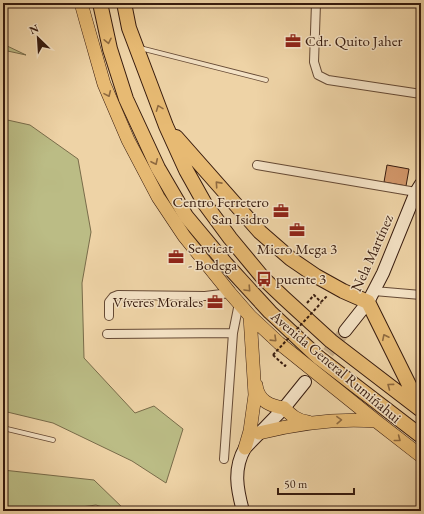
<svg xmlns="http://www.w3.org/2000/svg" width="424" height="514" font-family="'EB Garamond',serif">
<rect width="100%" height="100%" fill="#eed3a6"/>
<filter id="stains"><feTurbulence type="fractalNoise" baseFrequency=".005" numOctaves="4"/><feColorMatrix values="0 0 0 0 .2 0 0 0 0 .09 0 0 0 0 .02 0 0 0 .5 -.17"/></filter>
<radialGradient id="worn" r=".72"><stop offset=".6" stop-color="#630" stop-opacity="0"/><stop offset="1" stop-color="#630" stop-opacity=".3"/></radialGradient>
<path fill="#bbbc85" stroke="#796c4a" d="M3,44L26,55L3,50Z
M3,119L30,125L78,159L91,232L82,283L84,358L135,413L154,406L183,429L166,483L132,461L53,423L3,411Z
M3,470L94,480L126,511H115L96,505L52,511H3Z"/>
<path fill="#d19669" stroke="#371b0e" d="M387,165L409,169L406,186L384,182Z"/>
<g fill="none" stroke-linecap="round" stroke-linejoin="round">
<path stroke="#c9ae88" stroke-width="12" stroke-dasharray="12 6" stroke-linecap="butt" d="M317,367L345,331"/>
<defs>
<path id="service" d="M140,48L266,80
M3,428L53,440"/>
<path id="minor" d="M316,3L314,62L318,75L328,80L421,94
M257,165L416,192
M374,291L421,295
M109,316V302L113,297L118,295L205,296L230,293
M107,334L233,333
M224,459L233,333L239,303"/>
<path id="secondary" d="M345,331L368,302L383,273L416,192L421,184
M243,511C237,489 233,469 245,448L284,408L305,382"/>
<path id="primary" d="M81,3L86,21L104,84L128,140L158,197L184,236L230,293L250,316L279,343L376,421L421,456
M256,385C258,401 270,406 284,408C291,415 297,421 308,422
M259,433C298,423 336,418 376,421
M245,448L250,431L255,395L250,316"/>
<path id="trunk" d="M100,3L110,49L126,99L158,168L186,216L226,264L270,312L318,357L421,436
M124,3L129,28L166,126L186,170L205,204L230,238L264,279L284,298L331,341L421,410
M176,137L260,232L291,259L316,276L343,291L368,302L419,405"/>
</defs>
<use href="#service" stroke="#654934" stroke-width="5.5"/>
<use href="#minor" stroke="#654934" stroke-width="10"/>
<use href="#secondary" stroke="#371b0e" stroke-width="14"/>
<use href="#primary" stroke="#371b0e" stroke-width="14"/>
<use href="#trunk" stroke="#371b0e" stroke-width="16"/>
<path stroke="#371b0e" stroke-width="2" stroke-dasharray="3 2" stroke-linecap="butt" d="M321,302L327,296
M307,303L314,295L321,302
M273,355L285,366L286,364"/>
<use href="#service" stroke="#f4e2c5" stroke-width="4"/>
<use href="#minor" stroke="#f4e2c5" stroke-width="8"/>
<use href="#secondary" stroke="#f4e2c5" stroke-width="12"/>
<use href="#primary" stroke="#e7ba73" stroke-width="13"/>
<use href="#trunk" stroke="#e7ba73" stroke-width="14"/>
<path stroke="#371b0e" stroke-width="2" stroke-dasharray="3 2" stroke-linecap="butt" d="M273,355L321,303"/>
</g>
<defs><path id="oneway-chevron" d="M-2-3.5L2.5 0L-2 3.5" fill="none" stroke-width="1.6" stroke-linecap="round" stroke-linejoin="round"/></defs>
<g stroke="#8f6a40">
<use href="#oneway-chevron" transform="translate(108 41) rotate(78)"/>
<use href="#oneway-chevron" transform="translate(108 94) rotate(66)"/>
<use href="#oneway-chevron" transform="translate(159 108) rotate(-111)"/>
<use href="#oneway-chevron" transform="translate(155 162) rotate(65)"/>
<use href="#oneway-chevron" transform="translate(218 184) rotate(-132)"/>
<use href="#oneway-chevron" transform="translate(248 289) rotate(47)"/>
<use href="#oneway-chevron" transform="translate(385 337) rotate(-116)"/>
<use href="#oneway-chevron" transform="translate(274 339) rotate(44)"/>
<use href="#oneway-chevron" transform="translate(390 386) rotate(-143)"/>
<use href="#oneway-chevron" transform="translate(339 420) rotate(-2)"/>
<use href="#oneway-chevron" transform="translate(398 439) rotate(38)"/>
</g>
<defs>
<symbol id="office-bare" viewBox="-9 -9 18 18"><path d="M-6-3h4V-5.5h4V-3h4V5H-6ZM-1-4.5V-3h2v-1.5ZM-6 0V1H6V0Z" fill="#8f2418" stroke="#f4e2c5" stroke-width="2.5" paint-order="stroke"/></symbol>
<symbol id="bus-bare" viewBox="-9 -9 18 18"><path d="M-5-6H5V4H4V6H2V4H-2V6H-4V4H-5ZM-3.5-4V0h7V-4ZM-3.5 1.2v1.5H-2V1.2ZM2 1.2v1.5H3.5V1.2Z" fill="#8f2418" stroke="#f4e2c5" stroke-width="2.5" paint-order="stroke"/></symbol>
</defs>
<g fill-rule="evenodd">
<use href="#office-bare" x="282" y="30" width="22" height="22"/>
<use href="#office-bare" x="270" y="200" width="22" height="22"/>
<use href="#office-bare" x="286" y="219" width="22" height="22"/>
<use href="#office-bare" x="165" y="246" width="22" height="22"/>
<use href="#bus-bare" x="253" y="268" width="22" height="22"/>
<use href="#office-bare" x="204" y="291" width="22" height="22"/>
</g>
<g text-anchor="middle" stroke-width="3" stroke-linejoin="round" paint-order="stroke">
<g font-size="15" fill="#371b0e" stroke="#f4e2c5" text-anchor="start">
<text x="305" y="46">Cdr. Quito Jaher</text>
<text x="269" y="207" text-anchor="end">Centro Ferretero<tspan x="269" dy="17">San Isidro</tspan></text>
<text x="188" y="253">Servicat<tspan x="188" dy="17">- Bodega</tspan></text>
<text x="297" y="254" text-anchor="middle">Micro Mega 3</text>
<text x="276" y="284">puente 3</text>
<text x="203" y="307" text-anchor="end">Víveres Morales</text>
</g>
<g font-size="15" fill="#371b0e" stroke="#f4e2c5">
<text transform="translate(372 253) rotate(-66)" y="5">Nela Martínez</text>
<text transform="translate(336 367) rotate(40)" y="5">Avenida General Rumiñahui</text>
</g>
</g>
<rect width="424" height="514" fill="none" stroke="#eed3a6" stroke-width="16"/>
<rect x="4" y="4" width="416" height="506" fill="none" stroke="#371b0e" stroke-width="2"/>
<rect x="8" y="8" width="408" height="498" fill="none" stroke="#371b0e"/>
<g transform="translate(38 38) rotate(335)" stroke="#f4e2c5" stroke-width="3" paint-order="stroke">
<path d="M0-3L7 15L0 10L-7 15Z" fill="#371b0e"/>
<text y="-6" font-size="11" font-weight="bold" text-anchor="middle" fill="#371b0e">N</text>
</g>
<path d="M278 488v6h76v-6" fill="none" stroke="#371b0e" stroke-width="2"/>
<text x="284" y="488" font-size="12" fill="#371b0e" stroke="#f4e2c5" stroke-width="3" paint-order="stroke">50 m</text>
<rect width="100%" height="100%" filter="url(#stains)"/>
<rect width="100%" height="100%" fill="url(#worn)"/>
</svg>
